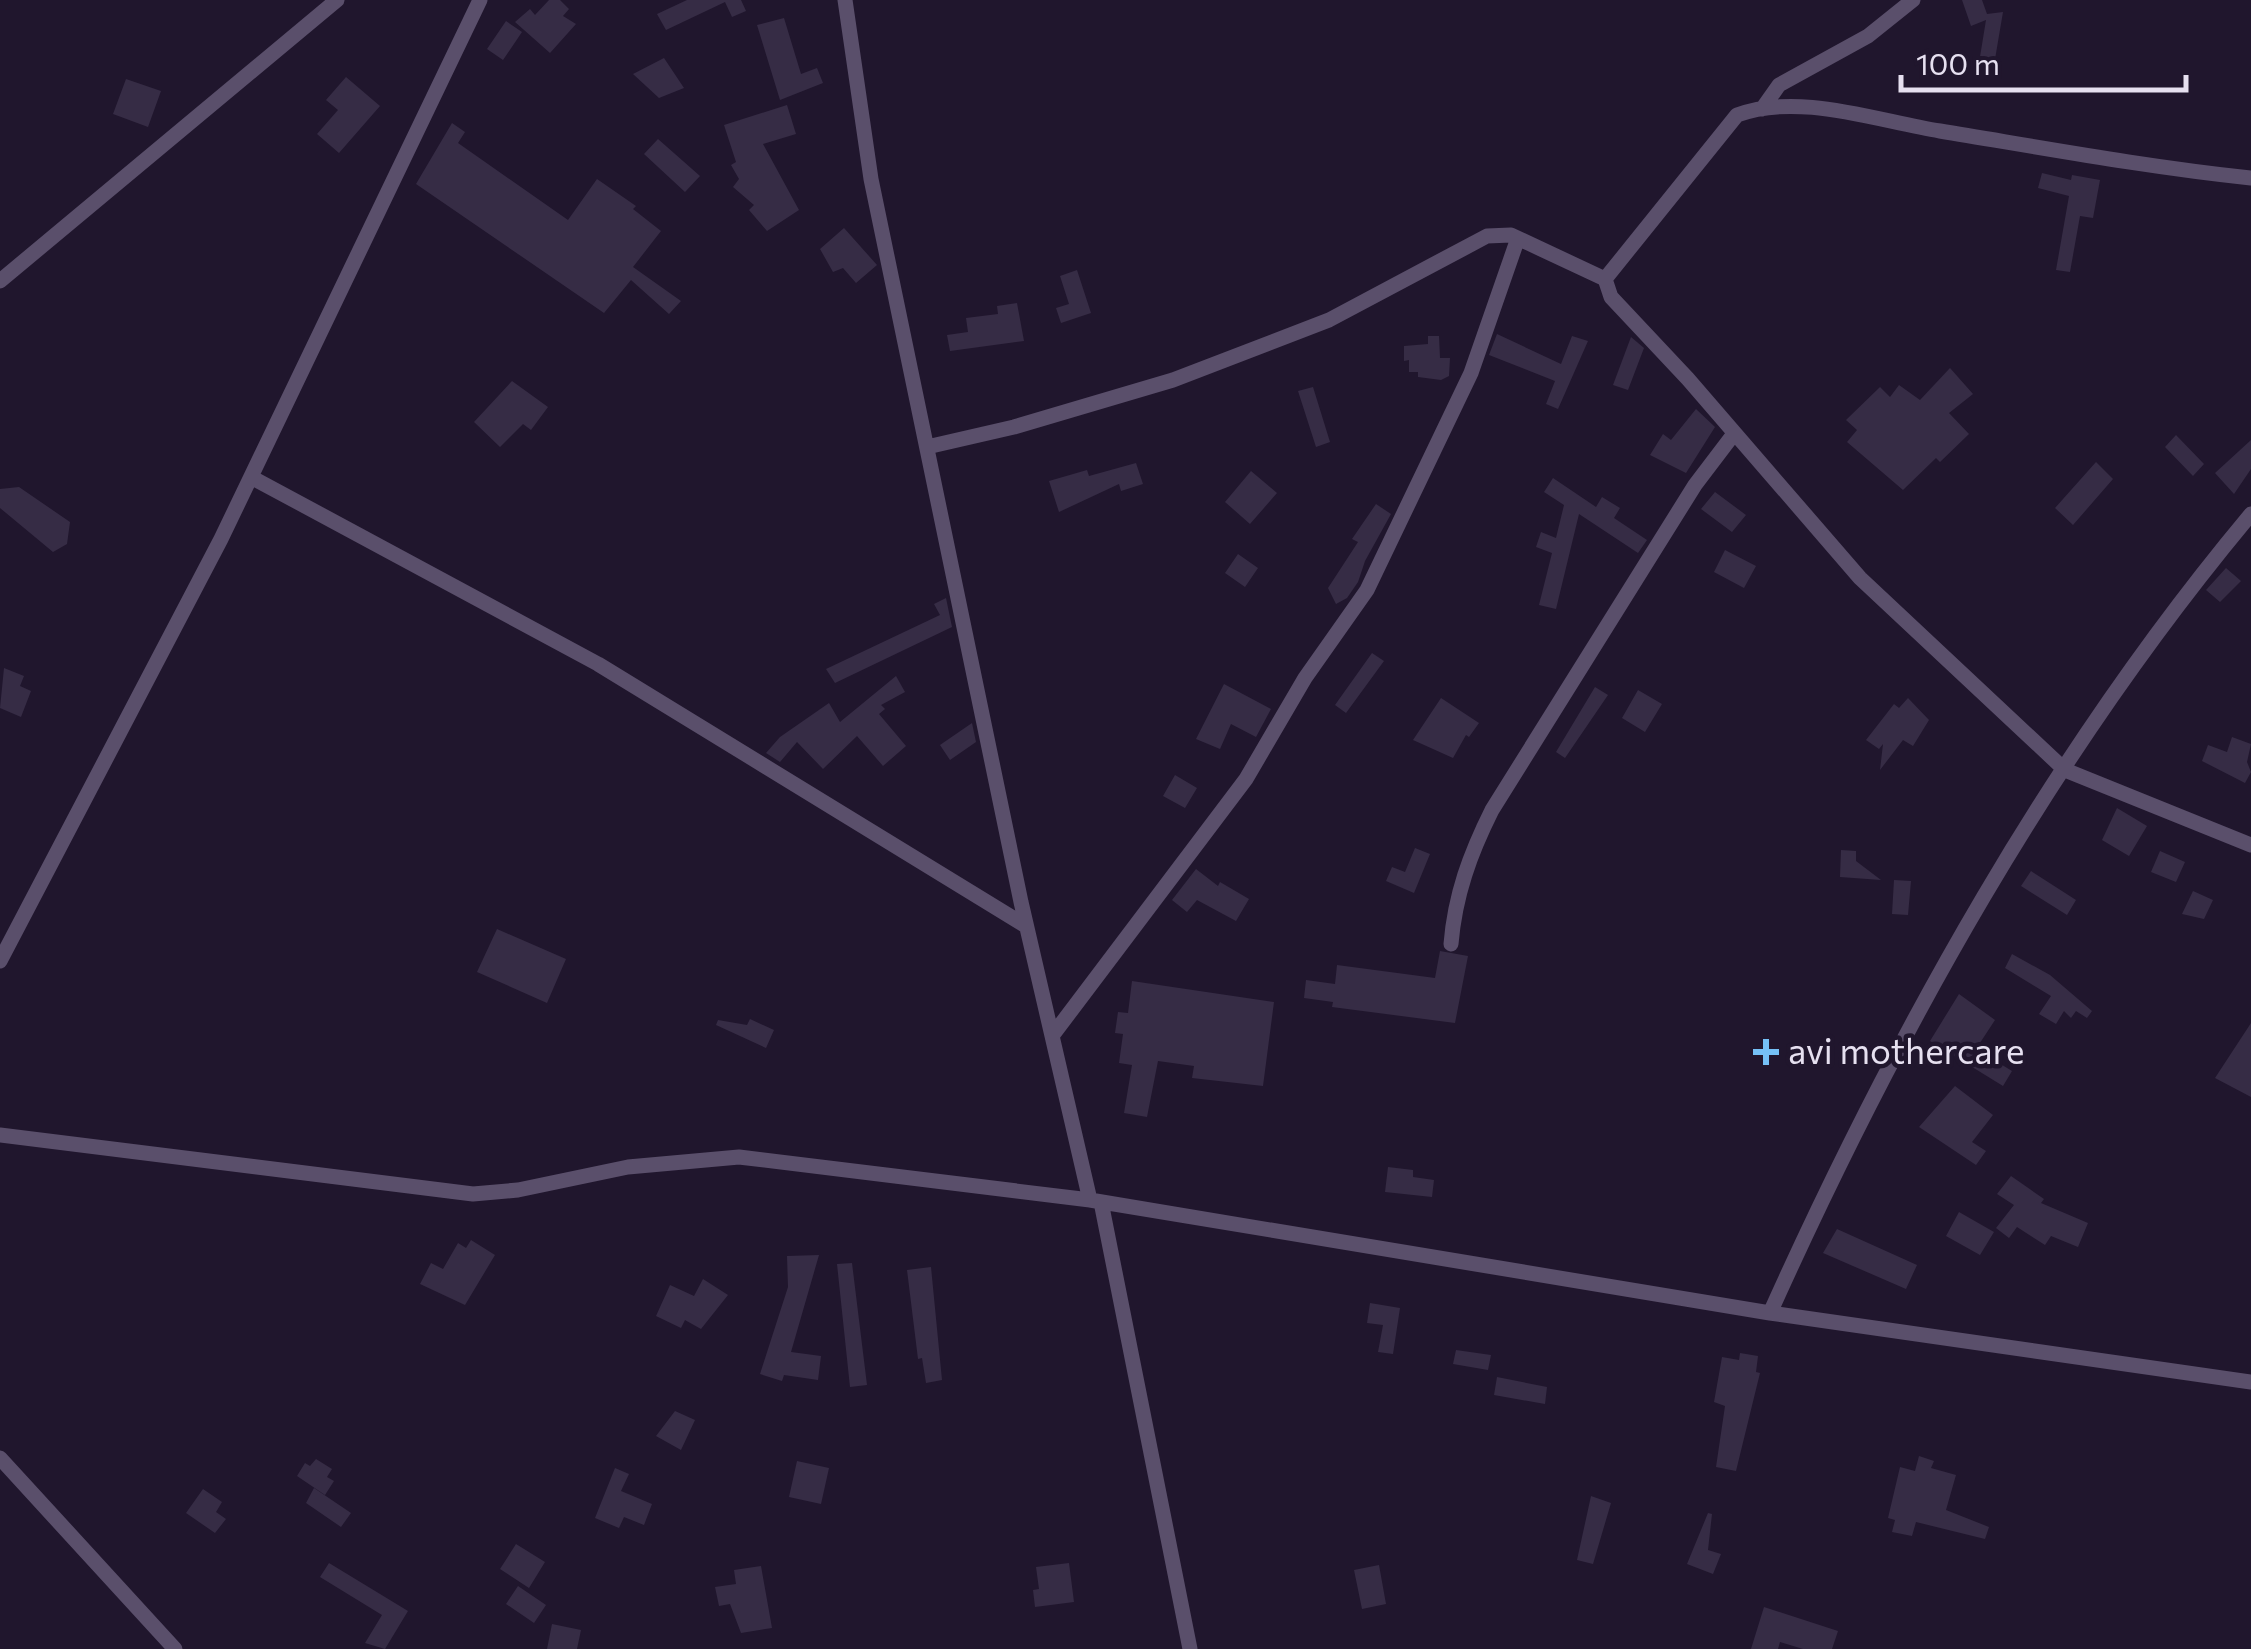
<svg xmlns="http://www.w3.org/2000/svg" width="2251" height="1649" font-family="Commissioner,sans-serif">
<rect width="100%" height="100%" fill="#20162d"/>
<path fill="#362c45" d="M549,0H560L569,9L563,16L576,24L550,53L515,22L530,9L535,15Z
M687,0H741L746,11L732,17L725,2L666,30L657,14Z
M1962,0H1982L1987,14L2003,12L1993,71L1978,69L1986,20L1971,26Z
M784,18L801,74L817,68L823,83L780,100L757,25Z
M506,21L522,32L503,60L487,49Z
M664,58L684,88L659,98L633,74Z
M346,77L380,106L339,153L317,134L338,110L326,100Z
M126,79L161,91L148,127L113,114Z
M787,105L796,134L763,144L799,210L767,231L749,210L754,205L733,187L739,179L731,165L736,162L724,125Z
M452,123L465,132L458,143L568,220L597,179L636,206L633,209L661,231L633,267L681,301L669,314L631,280L604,313L416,184Z
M658,139L700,176L685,192L644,154Z
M2042,173L2071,180L2072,175L2100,180L2093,218L2080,216L2070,272L2056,270L2069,196L2038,188Z
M844,228L877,265L856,283L843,268L833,272L820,249Z
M1077,270L1091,313L1061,323L1056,308L1069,304L1060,276Z
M1017,303L1024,341L950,351L947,335L968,332L966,318L998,314L997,306Z
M1497,334L1561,364L1572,336L1588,341L1558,409L1546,404L1555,381L1489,355Z
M1428,336H1439L1440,358H1450L1449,376L1441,380L1418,377V372H1409V360L1404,361V346L1428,344Z
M1631,337L1644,348L1628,390L1613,385Z
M1950,368L1973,394L1949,413L1969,434L1940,462L1936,458L1903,490L1847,442L1857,430L1846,420L1880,387L1890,397L1899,385L1920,400Z
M512,381L548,407L531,430L523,424L500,447L474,422Z
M1313,387L1330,442L1316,447L1298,391Z
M1696,409L1715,427L1686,473L1650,455L1663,434L1671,440Z
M2176,435L2204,464L2193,476L2165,447Z
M2251,440V469L2234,494L2215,473Z
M2096,462L2113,479L2073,525L2055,508Z
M1136,463L1143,484L1121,491L1119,484L1059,512L1049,481L1087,470L1089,476Z
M1251,471L1277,493L1250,524L1225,502Z
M1553,478L1596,507L1602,497L1620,508L1614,518L1647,540L1638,553L1579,514L1556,609L1539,605L1552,553L1536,547L1541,532L1556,538L1564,505L1544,492Z
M19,487L70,522L67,544L53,552L0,508V489Z
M1715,492L1746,515L1732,532L1701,509Z
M1376,504L1391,514L1365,561L1358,582L1347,598L1336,604L1328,588L1358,542L1352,539Z
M1725,550L1756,566L1744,588L1714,572Z
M1238,554L1258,568L1245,587L1225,573Z
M2226,568L2241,581L2220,602L2206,590Z
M946,598L952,627L835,683L826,669L940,615L934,604Z
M1372,653L1384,661L1346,713L1335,705Z
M4,668L24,676L20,686L31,691L21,717L0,708Z
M896,676L905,692L881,705L885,709L879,714L906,746L883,766L857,736L823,769L797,742L780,762L766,753L780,737L829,703L840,722Z
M1224,684L1271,709L1256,737L1231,724L1220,749L1196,739Z
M1595,687L1608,695L1565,758L1556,752Z
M1638,690L1662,704L1645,732L1622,718Z
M1441,698L1479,723L1469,737L1466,735L1453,758L1413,740Z
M1908,698L1929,720L1913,746L1903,740L1880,770L1883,744L1879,749L1866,740L1894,704L1899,708Z
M972,723L976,742L950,760L940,745Z
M2232,737L2251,744L2247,762L2251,772L2245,783L2202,761L2208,745L2227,752Z
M1175,775L1197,788L1185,808L1163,796Z
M2117,808L2147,826L2129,856L2102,840Z
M1415,848L1430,854L1414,893L1386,881L1392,867L1405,872Z
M1841,850L1856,851V861L1881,880L1840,877Z
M2160,851L2185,862L2176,882L2151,872Z
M1196,869L1218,886L1220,882L1249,899L1236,921L1197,900L1187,912L1172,900Z
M2031,871L2076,900L2067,915L2021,886Z
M1894,880L1911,881L1908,915L1892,914Z
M2193,891L2213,900L2204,919L2182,914Z
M497,929L566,959L547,1003L477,972Z
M1440,951L1468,956L1455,1023L1332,1007L1333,1002L1304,998L1306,980L1335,984L1337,965L1435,978Z
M2012,954L2050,975L2092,1011L2087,1018L2076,1011L2071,1018L2064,1011L2056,1024L2039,1014L2051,996L2005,968Z
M1132,981L1274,1002L1263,1086L1192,1078L1194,1066L1158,1061L1147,1117L1124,1113L1132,1065L1119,1063L1123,1034L1115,1033L1118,1012L1128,1013Z
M1959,994L1995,1020L1976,1049L2012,1071L2003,1086L1930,1041Z
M750,1019L774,1030L766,1048L716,1025L718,1020L747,1025Z
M2251,1023V1097L2215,1078Z
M1955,1086L1993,1115L1972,1142L1986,1151L1976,1165L1919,1127Z
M1388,1167L1413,1170V1177L1434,1180L1432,1197L1385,1192Z
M2011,1176L2044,1199L2041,1203L2088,1223L2078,1247L2051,1236L2045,1245L2017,1227L2009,1238L1996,1228L2014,1205L1997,1194Z
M1959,1212L1994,1232L1980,1255L1946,1236Z
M1837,1229L1917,1265L1906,1289L1823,1253Z
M471,1240L495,1255L465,1305L420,1284L431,1263L443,1269L458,1243L466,1248Z
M819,1255L791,1352L821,1356L818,1380L784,1375L782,1381L760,1374L788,1287L787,1256Z
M852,1263L867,1385L850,1387L837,1264Z
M931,1267L942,1380L926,1383L922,1358L918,1359L907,1270Z
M703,1279L728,1295L701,1329L685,1320L681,1328L656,1316L670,1285L694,1296Z
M1370,1303L1400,1308L1393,1354L1378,1352L1383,1325L1367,1323Z
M1456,1350L1491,1355L1488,1370L1453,1364Z
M1740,1353L1758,1356L1756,1372L1760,1373L1736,1471L1716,1467L1725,1406L1714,1402L1722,1357L1739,1360Z
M1497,1377L1547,1387L1545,1404L1494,1395Z
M675,1411L695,1420L681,1450L656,1436Z
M1919,1456L1934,1461L1931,1468L1956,1475L1946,1510L1989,1527L1985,1539L1916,1522L1912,1536L1892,1532L1895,1520L1888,1518L1900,1467L1915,1471Z
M316,1459L332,1469L327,1477L334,1481L325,1495L297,1476L305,1463L310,1466Z
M797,1461L829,1468L821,1504L789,1497Z
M615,1468L629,1474L621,1491L652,1504L644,1525L624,1517L619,1528L595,1518Z
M314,1488L351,1513L341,1527L306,1503Z
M203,1489L222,1502L216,1512L226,1519L215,1533L186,1513Z
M1591,1496L1611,1503L1593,1564L1577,1560Z
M1708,1513L1712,1514L1708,1550L1721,1554L1713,1574L1687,1564Z
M516,1544L545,1562L529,1588L500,1569Z
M329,1563L408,1611L385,1649L365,1643L382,1615L320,1577Z
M1069,1563L1074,1602L1035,1607L1033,1590L1039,1589L1036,1567Z
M1379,1565L1386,1604L1362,1609L1354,1570Z
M761,1566L772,1628L741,1633L730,1604L719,1606L715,1587L736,1584L734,1570Z
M518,1586L546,1605L534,1623L506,1604Z
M1764,1607L1838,1631L1832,1649H1803L1780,1642L1778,1649H1751Z
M552,1624L581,1630L577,1649H547Z"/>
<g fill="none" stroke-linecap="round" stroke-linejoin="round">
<path stroke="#5a4f6b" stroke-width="15" d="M845,0L871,179L1021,902L1090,1200
M1762,109L1779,85L1868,36L1913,0
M2251,178C2147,167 2044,148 1940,131C1877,121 1799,92 1737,115L1605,279L1611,297L1688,379L1860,578L2065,770L2251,845
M0,281L337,0
M927,447L1014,427L1173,380L1329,320L1487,236L1511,235L1605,279
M251,477L598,664L1026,926
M1451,944C1455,895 1470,854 1492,810L1695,485L1733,435
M0,961L221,539L480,0
M1052,1036L1246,779L1305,678L1367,590L1471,373L1517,241
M0,1135L473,1194L518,1190L628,1167L739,1157L1090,1200L1770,1313L2251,1382
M1101,1202L1190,1649
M1770,1313C1897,1031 2052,752 2251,514
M0,1458L175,1649"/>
</g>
<path fill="#75c0f6" stroke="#20162d" stroke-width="4" d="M1761 1037h10v10h10v10h-10v10h-10v-10h-10v-10h10z"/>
<g text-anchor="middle" stroke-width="9" stroke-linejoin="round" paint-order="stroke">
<g font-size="35" fill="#e6e0f0" stroke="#20162d" text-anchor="start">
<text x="1788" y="1064">avi mothercare</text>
</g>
</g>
<path d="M1901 75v15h285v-15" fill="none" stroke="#e6e0f0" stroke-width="5"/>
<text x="1916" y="75" font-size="30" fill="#e6e0f0" stroke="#20162d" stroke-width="8" paint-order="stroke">100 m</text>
</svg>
